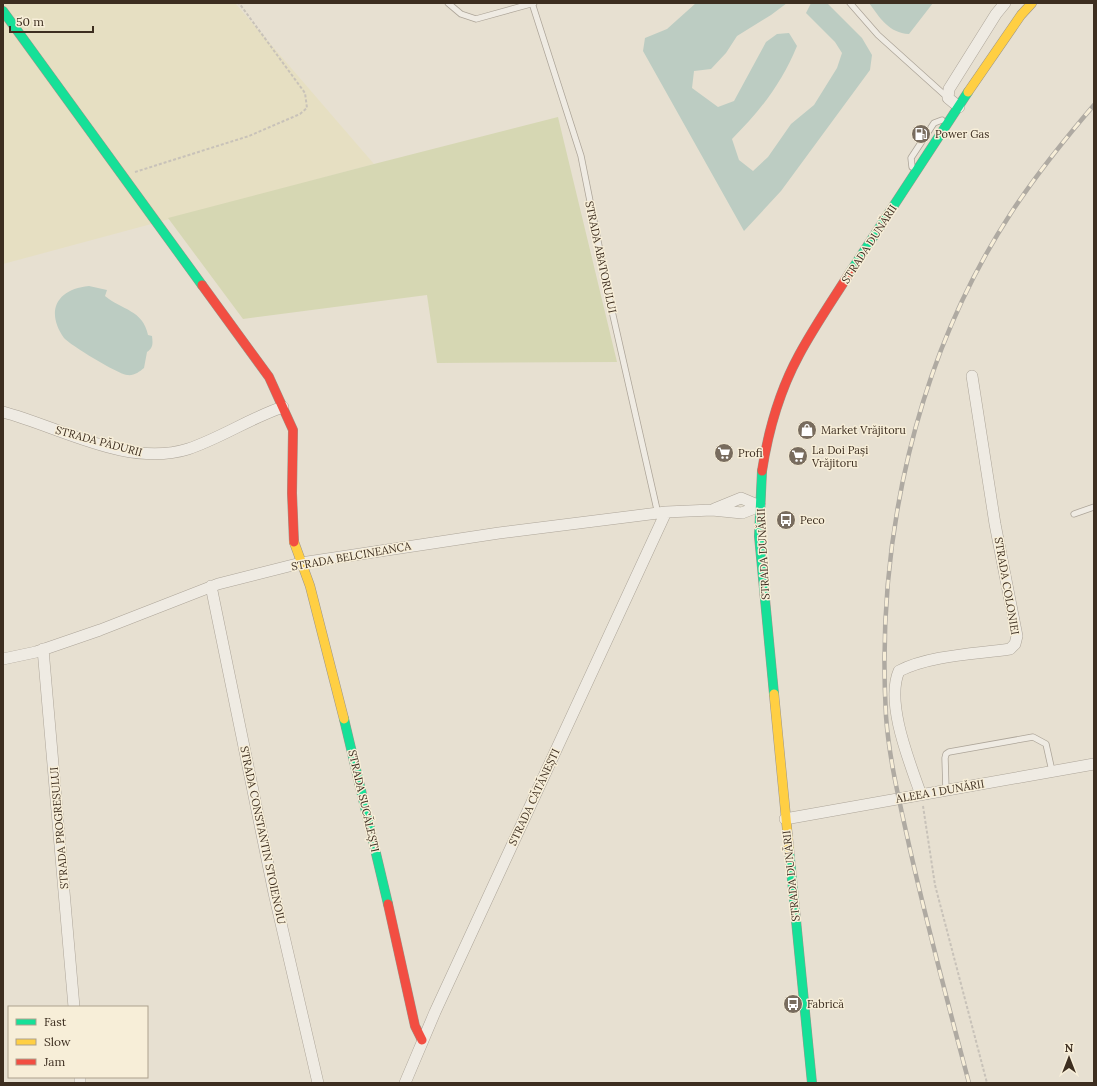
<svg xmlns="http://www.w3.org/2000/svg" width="1097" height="1086" font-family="Lora,serif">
<rect width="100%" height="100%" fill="#e7e0d1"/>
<path fill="#e6dfc2" d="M3,3H235L374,164L3,264Z"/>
<path fill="#d6d7b3" d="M558,117L617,362L437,363L427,295L243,319L168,218L374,164Z"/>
<path fill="#bcccc2" d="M696,3H787L771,15L737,36L726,53L711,69L694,71L692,88L718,107L734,101L766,42L777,34L789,33L797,46C782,83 760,111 732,139L739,160L753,171L768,157L791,124L814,105L837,68L842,53L835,42L806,13L811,3H827L862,38L872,55L870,70L781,191L744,231L643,51L645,38L667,29Z
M869,3H933L909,34C889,33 880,18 869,3Z
M89,286L107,290L105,296C122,310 143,310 148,335L152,336C153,344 153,348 147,352L144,368C139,372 134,376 127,375C118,374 70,345 64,338C45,311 57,289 89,286Z"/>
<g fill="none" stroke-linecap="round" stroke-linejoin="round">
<defs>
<path id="lane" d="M448,3L461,14L476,19L534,3
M532,3L581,156L612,311L658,514
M850,3L878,35L948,98
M912,167L911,158L934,123L942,120
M1074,514L1094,507
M946,790L945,758L946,754L949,752L1033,737L1046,744L1052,771"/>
<path id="street" d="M959,107L948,98L949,89L996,14L1005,3
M3,412C60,427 128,468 188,449C221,438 250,418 283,407
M714,509L741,498L760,506
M211,586L274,893L318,1083
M43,649L74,1007
M3,659L36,652L100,630L218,584L301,563L499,533L666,512L712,510L742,513L760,506
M921,795C910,763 885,703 899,671C930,655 976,654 1010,649L1015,644L1017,636L995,524L972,376
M785,819L1094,764
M80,1077V1083
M405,1083L435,1012L666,512"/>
<path id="fast" d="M3,11L202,285
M849,274L968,92
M762,471L759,536L774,694
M344,719L388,904
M789,849L812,1083"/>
<path id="slow" d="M968,92L1021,15L1032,3
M294,542L310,586L344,719
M774,694L789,849"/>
<path id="jam" d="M202,285L269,377L293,430L292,493L294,542
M762,471C768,432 780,390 799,355C814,327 832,301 849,274
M388,904L415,1026L422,1040"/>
</defs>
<use href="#lane" stroke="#ada599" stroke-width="7"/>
<use href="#street" stroke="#ada599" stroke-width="12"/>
<use href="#fast" stroke="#9c958a" stroke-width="10"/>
<use href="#slow" stroke="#9c958a" stroke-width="10"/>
<use href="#jam" stroke="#9c958a" stroke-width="10"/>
<path stroke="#c8c2b9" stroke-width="2" stroke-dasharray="3 2" stroke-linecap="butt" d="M135,172L249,136L300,114L307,108L305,93L239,3
M923,806L935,885L987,1083"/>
<use href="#lane" stroke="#efebe3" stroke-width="5.5"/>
<use href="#street" stroke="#efebe3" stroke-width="11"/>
<use href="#fast" stroke="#16e098" stroke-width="9"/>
<use href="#slow" stroke="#ffcf43" stroke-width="9"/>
<use href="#jam" stroke="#f24e42" stroke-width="9"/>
<defs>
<path id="rail" d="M969,1083C948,1004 927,925 909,845C900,804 889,759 886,716C876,542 915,360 1011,213C1036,175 1064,140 1094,105"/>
</defs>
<use href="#rail" stroke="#afaaa2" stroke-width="4.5"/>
<use href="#rail" stroke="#f7eed8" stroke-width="3" stroke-dasharray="9" stroke-linecap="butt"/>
</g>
<defs>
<symbol id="fuel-disc" viewBox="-11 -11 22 22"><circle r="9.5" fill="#786c5e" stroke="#f7eed8"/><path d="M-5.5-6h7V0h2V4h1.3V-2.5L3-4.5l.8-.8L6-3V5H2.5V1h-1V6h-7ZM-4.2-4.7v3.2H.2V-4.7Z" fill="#fff"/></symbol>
<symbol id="shop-disc" viewBox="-11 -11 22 22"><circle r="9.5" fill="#786c5e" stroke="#f7eed8"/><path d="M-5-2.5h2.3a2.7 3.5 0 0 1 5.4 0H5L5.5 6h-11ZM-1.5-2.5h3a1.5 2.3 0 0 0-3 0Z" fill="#fff"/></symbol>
<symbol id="supermarket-disc" viewBox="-11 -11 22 22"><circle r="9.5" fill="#786c5e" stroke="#f7eed8"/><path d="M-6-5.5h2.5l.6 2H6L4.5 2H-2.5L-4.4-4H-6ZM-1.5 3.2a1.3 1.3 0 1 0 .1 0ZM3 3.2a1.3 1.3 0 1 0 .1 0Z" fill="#fff"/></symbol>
<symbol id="bus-disc" viewBox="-11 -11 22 22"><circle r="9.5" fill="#786c5e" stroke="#f7eed8"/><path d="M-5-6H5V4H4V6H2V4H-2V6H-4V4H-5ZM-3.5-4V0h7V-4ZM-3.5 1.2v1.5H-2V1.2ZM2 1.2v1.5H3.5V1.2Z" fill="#fff"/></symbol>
</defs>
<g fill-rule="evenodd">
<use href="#fuel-disc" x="910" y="123" width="22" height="22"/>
<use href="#shop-disc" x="796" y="419" width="22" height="22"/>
<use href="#supermarket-disc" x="713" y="442" width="22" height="22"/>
<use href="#supermarket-disc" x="787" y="445" width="22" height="22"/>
<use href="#bus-disc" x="775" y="509" width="22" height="22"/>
<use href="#bus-disc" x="782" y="993" width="22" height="22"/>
</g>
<g text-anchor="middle" stroke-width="3" stroke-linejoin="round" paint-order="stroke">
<g font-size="11" fill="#3d2e20" stroke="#f7eed8" text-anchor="start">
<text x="935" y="138">Power Gas</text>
<text x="821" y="434">Market Vrăjitoru</text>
<text x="812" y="454">La Doi Pași<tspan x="812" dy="13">Vrăjitoru</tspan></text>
<text x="738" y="457">Profi</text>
<text x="800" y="524">Peco</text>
<text x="807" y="1008">Fabrică</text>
</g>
<g font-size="11" fill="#3d2e20" stroke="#f7eed8">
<text transform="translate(869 244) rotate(-57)" y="4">STRADA DUNĂRII</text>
<text transform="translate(601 257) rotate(78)" y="4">STRADA ABATORULUI</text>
<text transform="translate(99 441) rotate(15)" y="4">STRADA PĂDURII</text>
<text transform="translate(763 554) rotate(-93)" y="4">STRADA DUNĂRII</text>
<text transform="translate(351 556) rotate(-10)" y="4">STRADA BELCINEANCA</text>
<text transform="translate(1007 586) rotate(80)" y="4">STRADA COLONIEI</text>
<text transform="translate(940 791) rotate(-10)" y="4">ALEEA 1 DUNĂRII</text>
<text transform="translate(534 797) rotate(-65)" y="4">STRADA CĂTĂNEȘTI</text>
<text transform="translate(364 801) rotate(77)" y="4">STRADA SUCĂLEȘTI</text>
<text transform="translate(59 828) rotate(-95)" y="4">STRADA PROGRESULUI</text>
<text transform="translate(263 835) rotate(78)" y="4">STRADA CONSTANTIN STOIENOIU</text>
<text transform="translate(791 876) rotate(-96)" y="4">STRADA DUNĂRII</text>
</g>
</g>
<rect width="1097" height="1086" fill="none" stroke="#3d2e20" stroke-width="8"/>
<rect x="8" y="1006" width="140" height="72" fill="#f7eed8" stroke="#ada18e"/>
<rect x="16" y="1019" width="20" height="6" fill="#16e098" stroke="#ada18e"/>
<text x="44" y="1026" font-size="12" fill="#3d2e20">Fast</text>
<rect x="16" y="1039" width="20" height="6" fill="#ffcf43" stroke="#ada18e"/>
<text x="44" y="1046" font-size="12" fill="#3d2e20">Slow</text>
<rect x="16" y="1059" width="20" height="6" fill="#f24e42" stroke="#ada18e"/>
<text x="44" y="1066" font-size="12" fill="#3d2e20">Jam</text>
<g transform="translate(1069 1058)" stroke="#f7eed8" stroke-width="3" paint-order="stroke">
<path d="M0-3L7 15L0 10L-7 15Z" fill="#3d2e20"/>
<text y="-6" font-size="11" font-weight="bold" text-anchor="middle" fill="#3d2e20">N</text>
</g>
<path d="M10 26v6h83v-6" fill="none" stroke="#3d2e20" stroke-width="2"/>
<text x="16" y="26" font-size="12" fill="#3d2e20" stroke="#f7eed8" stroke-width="3" paint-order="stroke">50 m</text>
</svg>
